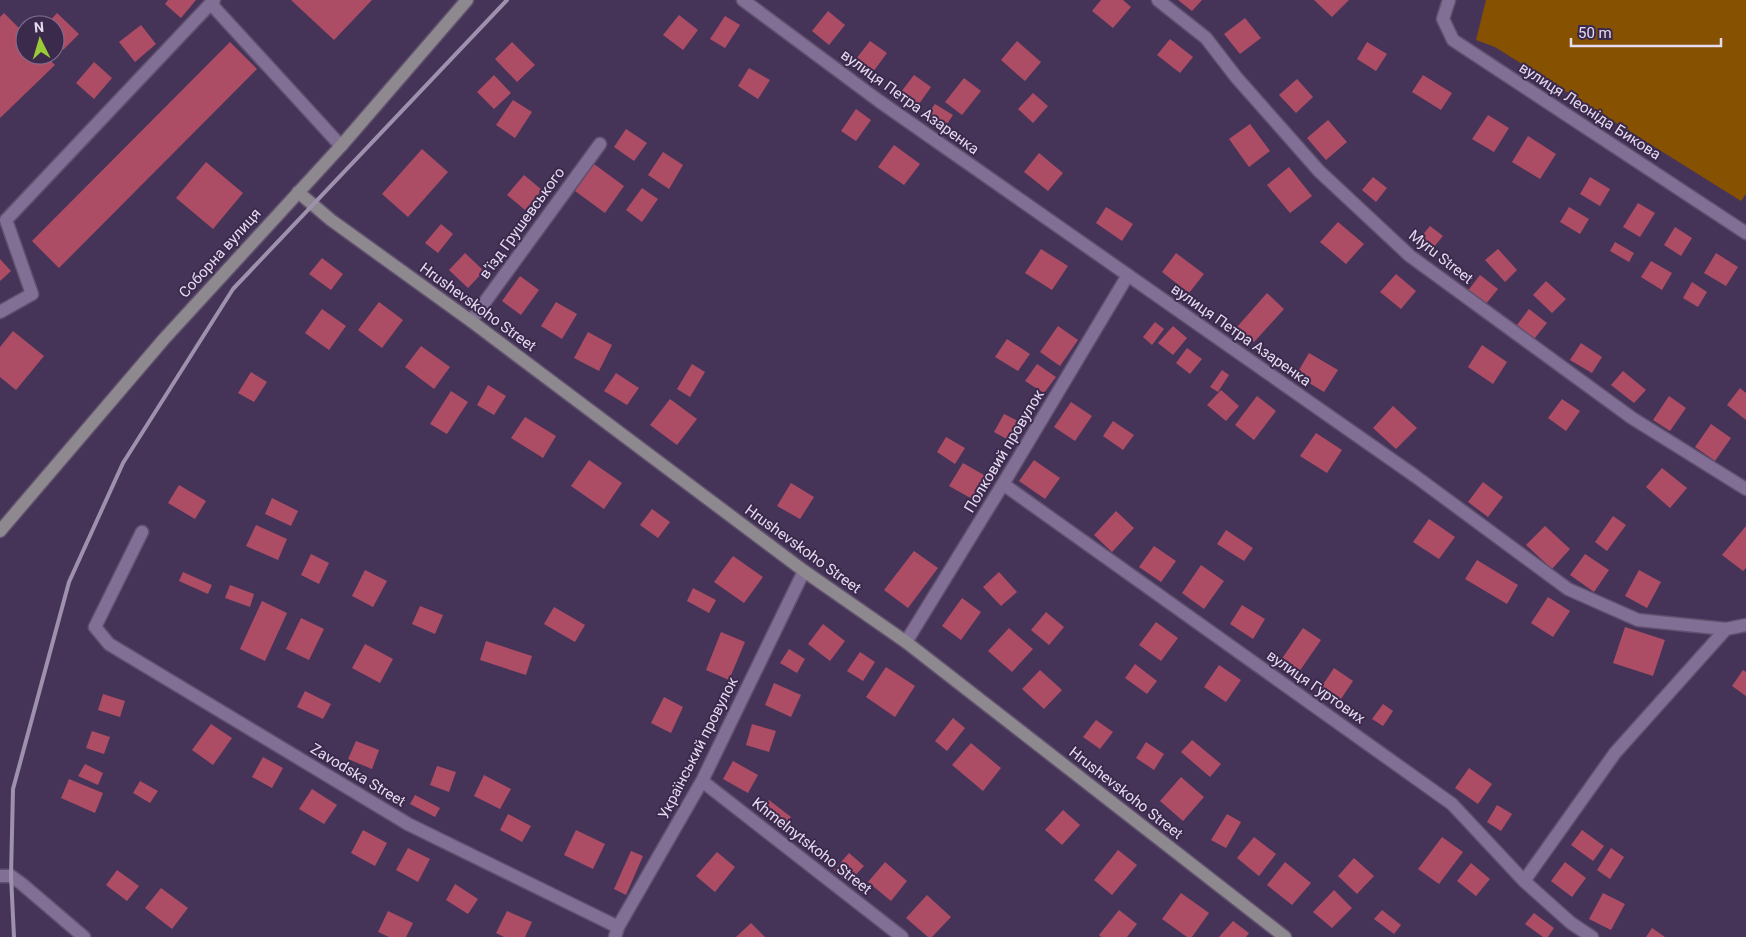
<svg xmlns="http://www.w3.org/2000/svg" width="1746" height="937" font-family="Roboto,sans-serif">
<rect width="100%" height="100%" fill="#463458"/>
<path fill="#865100" d="M1486,0H1746V194L1741,201L1495,47L1476,40Z"/>
<path fill="#ac4d65" d="M168,0H196L181,18L165,4Z
M291,0H372L334,40Z
M1101,0H1123L1131,7L1113,28L1092,11Z
M1178,0H1202L1192,11Z
M1314,0H1349L1332,17Z
M828,11L845,25L829,45L812,31Z
M4,13L25,34V55H45L55,65L0,118V17Z
M57,13L79,34L63,50L55,42V25H46Z
M679,15L698,30L683,50L663,35Z
M725,16L740,25L725,48L710,39Z
M1245,18L1261,38L1240,54L1224,34Z
M141,25L156,44L135,62L119,42Z
M1170,39L1193,57L1180,73L1157,55Z
M870,41L887,53L873,72L856,59Z
M1017,41L1041,62L1025,81L1001,60Z
M230,42L257,69L59,268L32,241Z
M512,42L535,65L517,82L495,59Z
M1367,42L1387,54L1376,71L1357,59Z
M94,62L112,78L94,99L76,83Z
M749,68L770,80L758,99L738,86Z
M494,75L511,93L494,109L477,92Z
M914,75L931,87L919,104L901,92Z
M1423,75L1452,93L1441,110L1412,92Z
M964,78L981,91L962,115L945,102Z
M1297,79L1313,97L1296,113L1279,95Z
M1033,93L1048,106L1033,123L1018,109Z
M513,100L532,112L515,138L496,125Z
M935,104L953,115L943,130L925,118Z
M856,109L871,120L856,141L841,131Z
M1488,115L1509,128L1494,152L1472,139Z
M1328,120L1347,142L1326,160L1307,138Z
M1250,124L1270,151L1249,167L1229,139Z
M626,129L647,143L634,161L614,147Z
M1528,136L1556,154L1540,179L1512,162Z
M894,145L920,164L904,185L878,167Z
M422,149L448,172L408,217L382,194Z
M663,152L683,165L669,189L648,175Z
M1039,153L1063,173L1048,191L1024,172Z
M206,162L243,193L213,229L176,198Z
M594,164L624,186L605,213L575,191Z
M1289,167L1312,196L1290,213L1267,185Z
M524,175L542,190L525,210L507,195Z
M1373,177L1387,188L1376,202L1362,190Z
M1590,177L1610,189L1600,206L1580,194Z
M642,188L658,199L642,222L626,210Z
M1638,203L1655,213L1640,237L1623,227Z
M1106,207L1133,224L1122,241L1096,223Z
M1569,207L1589,219L1580,234L1560,222Z
M1338,222L1364,244L1346,264L1320,242Z
M441,224L453,234L438,253L425,243Z
M1430,226L1443,236L1429,253L1416,243Z
M1675,227L1692,238L1681,256L1664,245Z
M1615,242L1634,253L1629,262L1610,251Z
M1041,249L1068,266L1052,290L1025,273Z
M1498,249L1517,270L1505,282L1485,260Z
M465,253L484,271L468,288L449,270Z
M1176,253L1204,274L1189,293L1162,272Z
M1716,253L1738,267L1726,286L1704,273Z
M322,258L343,274L331,290L309,274Z
M0,259L11,271L0,281Z
M1651,261L1672,273L1662,290L1641,277Z
M1396,274L1416,291L1401,309L1380,292Z
M1480,275L1498,289L1485,305L1467,292Z
M520,276L539,290L521,315L502,301Z
M1546,281L1566,299L1552,313L1533,295Z
M1692,282L1707,292L1698,307L1683,298Z
M1267,293L1284,309L1254,342L1237,327Z
M379,302L403,320L382,348L358,330Z
M556,302L577,314L562,339L541,326Z
M322,309L346,326L329,350L305,333Z
M1529,309L1547,323L1534,339L1517,325Z
M1155,322L1164,329L1152,345L1143,337Z
M1058,326L1078,340L1060,366L1040,352Z
M1173,326L1187,338L1173,355L1158,343Z
M13,331L44,356L16,390L0,377V347Z
M588,332L612,345L599,371L574,358Z
M1007,339L1030,354L1018,371L995,357Z
M1581,343L1602,357L1592,373L1570,360Z
M1482,345L1507,362L1493,384L1468,367Z
M421,346L450,367L434,389L405,367Z
M1187,348L1202,359L1190,374L1176,363Z
M1309,353L1338,370L1324,392L1296,375Z
M692,364L705,372L690,397L677,389Z
M1037,364L1056,377L1044,393L1025,381Z
M1222,370L1229,375L1218,392L1210,387Z
M1623,371L1646,390L1634,403L1611,385Z
M251,372L267,382L254,402L238,393Z
M616,373L639,388L627,405L604,391Z
M488,385L506,396L494,415L477,405Z
M1740,388L1746,393V420L1727,405Z
M1221,390L1239,406L1226,421L1207,405Z
M451,391L468,402L447,434L430,424Z
M1257,396L1276,411L1254,440L1235,425Z
M1669,396L1686,408L1670,431L1653,420Z
M670,399L697,419L677,445L650,425Z
M1562,399L1580,411L1566,431L1548,418Z
M1071,402L1092,416L1075,441L1054,427Z
M1393,406L1417,428L1396,449L1373,428Z
M1004,414L1022,423L1012,442L994,432Z
M525,417L556,436L543,458L511,438Z
M1113,421L1134,435L1123,450L1103,436Z
M1711,424L1731,438L1715,461L1695,447Z
M1316,433L1342,450L1327,473L1300,456Z
M946,437L965,448L955,464L937,452Z
M589,460L622,483L604,509L571,486Z
M1034,460L1060,478L1045,499L1019,481Z
M963,463L989,478L976,501L949,486Z
M1662,468L1687,488L1670,508L1646,487Z
M1483,482L1503,497L1488,517L1468,502Z
M791,483L814,497L800,519L777,506Z
M179,485L206,501L195,519L168,503Z
M272,498L298,511L291,526L265,514Z
M652,509L670,522L658,538L640,525Z
M1116,511L1134,528L1112,552L1094,535Z
M1613,516L1626,525L1607,551L1595,542Z
M1429,519L1455,537L1439,559L1413,542Z
M256,525L287,539L278,560L246,546Z
M1545,526L1570,549L1552,569L1526,545Z
M1746,526V568L1743,571L1722,555Z
M1226,530L1253,548L1244,561L1217,544Z
M1154,546L1176,561L1161,582L1139,567Z
M914,551L938,568L908,608L884,590Z
M311,554L329,563L319,584L301,575Z
M1585,554L1609,570L1594,592L1570,575Z
M733,556L763,577L744,603L714,582Z
M1477,560L1518,585L1507,604L1465,579Z
M1201,565L1224,581L1204,609L1182,593Z
M365,570L387,581L373,607L352,596Z
M1639,570L1661,582L1647,608L1625,596Z
M183,572L212,585L208,594L179,581Z
M999,572L1017,592L1001,606L983,587Z
M230,585L254,594L250,607L225,598Z
M693,588L716,600L709,613L687,601Z
M1548,597L1570,611L1553,637L1531,623Z
M962,598L981,612L961,640L942,626Z
M262,601L287,613L265,661L240,649Z
M1242,605L1265,619L1253,639L1230,624Z
M420,606L443,615L435,634L412,624Z
M554,607L585,625L575,642L544,624Z
M1046,612L1064,627L1049,645L1031,630Z
M301,618L324,629L309,660L286,649Z
M1156,622L1178,638L1161,661L1139,645Z
M823,624L845,641L830,661L808,644Z
M1625,627L1665,640L1653,676L1613,663Z
M1009,628L1033,649L1012,672L988,651Z
M1303,628L1321,640L1297,675L1279,663Z
M721,632L745,642L729,680L706,670Z
M486,641L532,656L526,675L480,660Z
M365,644L393,659L380,683L352,668Z
M789,649L805,659L797,673L780,663Z
M860,652L875,662L863,681L847,671Z
M1135,664L1157,681L1147,694L1125,678Z
M1219,665L1241,680L1226,702L1204,687Z
M886,667L915,686L895,717L866,697Z
M1334,668L1353,681L1339,702L1320,689Z
M1040,670L1062,690L1044,709L1022,689Z
M1743,670L1746,672V696L1732,686Z
M774,683L801,695L791,717L765,705Z
M305,691L331,704L323,719L297,707Z
M103,694L125,701L120,717L98,710Z
M664,697L683,707L671,733L651,723Z
M1383,704L1393,711L1383,726L1372,719Z
M953,718L965,728L947,751L935,741Z
M1096,720L1113,732L1100,749L1083,737Z
M211,724L232,738L213,765L192,750Z
M752,724L776,731L769,752L746,745Z
M92,731L110,737L104,754L86,748Z
M1192,740L1221,764L1210,777L1181,752Z
M356,741L379,750L372,769L348,759Z
M1146,742L1164,754L1154,770L1136,758Z
M971,743L1001,768L983,791L952,765Z
M263,757L283,768L272,788L252,777Z
M733,761L758,775L748,793L723,779Z
M85,764L103,773L98,785L78,776Z
M437,766L456,772L449,792L430,785Z
M1469,768L1492,784L1478,804L1455,788Z
M484,775L511,789L500,809L474,796Z
M1181,777L1204,797L1183,821L1160,801Z
M69,779L103,793L95,813L61,798Z
M140,781L158,791L150,803L133,793Z
M312,789L337,805L324,824L299,809Z
M415,795L440,808L435,817L410,804Z
M769,800L791,817L784,826L761,809Z
M1497,805L1512,814L1501,831L1487,822Z
M1063,810L1080,825L1062,845L1045,830Z
M508,814L531,826L522,842L500,830Z
M1227,814L1241,822L1226,848L1211,840Z
M363,830L387,843L375,866L351,853Z
M576,830L605,844L593,869L564,855Z
M1582,830L1604,846L1593,861L1571,845Z
M1254,837L1276,854L1259,876L1237,858Z
M1442,837L1463,852L1439,884L1418,869Z
M408,848L430,859L418,882L396,870Z
M1611,848L1624,857L1610,879L1597,870Z
M1118,850L1137,865L1112,895L1094,880Z
M631,851L643,856L626,895L614,889Z
M717,852L735,867L715,892L696,876Z
M849,853L864,866L848,883L834,870Z
M1354,858L1374,876L1357,894L1338,876Z
M885,862L907,881L891,901L868,882Z
M1285,862L1311,883L1292,905L1267,885Z
M1565,862L1586,878L1572,897L1551,881Z
M1471,863L1490,879L1476,896L1457,881Z
M117,870L139,886L127,901L106,885Z
M455,884L478,899L468,914L446,900Z
M161,888L188,908L172,929L145,908Z
M1334,890L1352,908L1332,928L1313,912Z
M1181,893L1209,913L1192,937H1187L1162,919Z
M1603,893L1625,904L1611,930L1589,919Z
M927,895L951,917L932,937H928L906,918Z
M1119,910L1137,924L1127,937H1101L1099,935Z
M1382,910L1401,925L1394,934L1374,919Z
M388,911L413,923L406,937H389L378,932Z
M507,911L532,922L525,937H504L496,933Z
M1534,913L1554,928L1548,937H1543L1525,924Z
M1233,921L1249,933L1246,937H1219Z
M751,923L765,937H736Z
M1652,928L1665,937H1646Z"/>
<g fill="none" stroke-linecap="round" stroke-linejoin="round">
<defs>
<path id="street" d="M743,0L879,101L1415,476L1568,589L1638,620L1726,629L1746,625
M1158,0L1206,38L1236,77L1319,171L1410,256L1632,418L1746,489
M1449,0L1443,19L1453,40L1746,233
M211,4L341,146
M0,312L32,294L6,220L214,0
M471,321L600,144
M1003,484L1452,804L1524,881L1571,923L1592,937
M142,532L95,627L109,644L408,824L618,927
M906,642L1003,484L1128,275
M702,781L902,937
M0,876H11L22,884L84,937
M1524,881L1615,753L1726,629
M615,937L618,927L702,781L804,571"/>
<path id="secondary" d="M298,192L331,220L471,321L804,571L906,642L1285,937
M0,531L164,339L341,146L467,0"/>
</defs>
<use href="#street" stroke="#61516f" stroke-width="15"/>
<use href="#secondary" stroke="#61516f" stroke-width="15"/>
<use href="#street" stroke="#826f96" stroke-width="12"/>
<use href="#secondary" stroke="#8d898f" stroke-width="12"/>
<path stroke="#9e91ad" stroke-width="4" d="M14,937L11,876L13,789L69,582L123,463L233,289L507,0"/>
</g>
<g text-anchor="middle" stroke-width="4" stroke-linejoin="round" paint-order="stroke">
<g font-size="15" fill="#e5dbf1" stroke="#3c2a4d">
<text transform="translate(910 102) rotate(36)" y="5">вулиця Петра Азаренка</text>
<text transform="translate(1590 111) rotate(33)" y="5">вулиця Леоніда Бикова</text>
<text transform="translate(522 223) rotate(-54)" y="5">в'їзд Грушевського</text>
<text transform="translate(220 253) rotate(-48)" y="5">Соборна вулиця</text>
<text transform="translate(1441 257) rotate(38)" y="5">Myru Street</text>
<text transform="translate(478 307) rotate(36)" y="5">Hrushevskoho Street</text>
<text transform="translate(1241 335) rotate(35)" y="5">вулиця Петра Азаренка</text>
<text transform="translate(1004 451) rotate(-59)" y="5">Полковий провулок</text>
<text transform="translate(803 549) rotate(36)" y="5">Hrushevskoho Street</text>
<text transform="translate(1316 687) rotate(35)" y="5">вулиця Гуртових</text>
<text transform="translate(698 748) rotate(-63)" y="5">Український провулок</text>
<text transform="translate(358 775) rotate(31)" y="5">Zavodska Street</text>
<text transform="translate(1126 793) rotate(38)" y="5">Hrushevskoho Street</text>
<text transform="translate(812 846) rotate(38)" y="5">Khmelnytskoho Street</text>
</g>
</g>
<g transform="translate(40 40) rotate(355)"><circle r="24" fill="#3c2a4d" stroke="#80718f"/>
<path d="M0-4L9 19L0 12L-9 19Z" fill="#99cb36"/>
<text y="-8" font-size="14" font-weight="bold" text-anchor="middle" fill="#e5dbf1">N</text>
</g>
<path d="M1571 38v8h150v-8" fill="none" stroke="#e5dbf1" stroke-width="2.5"/>
<text x="1578" y="38" font-size="15" fill="#e5dbf1" stroke="#3c2a4d" stroke-width="4" paint-order="stroke">50 m</text>
</svg>
